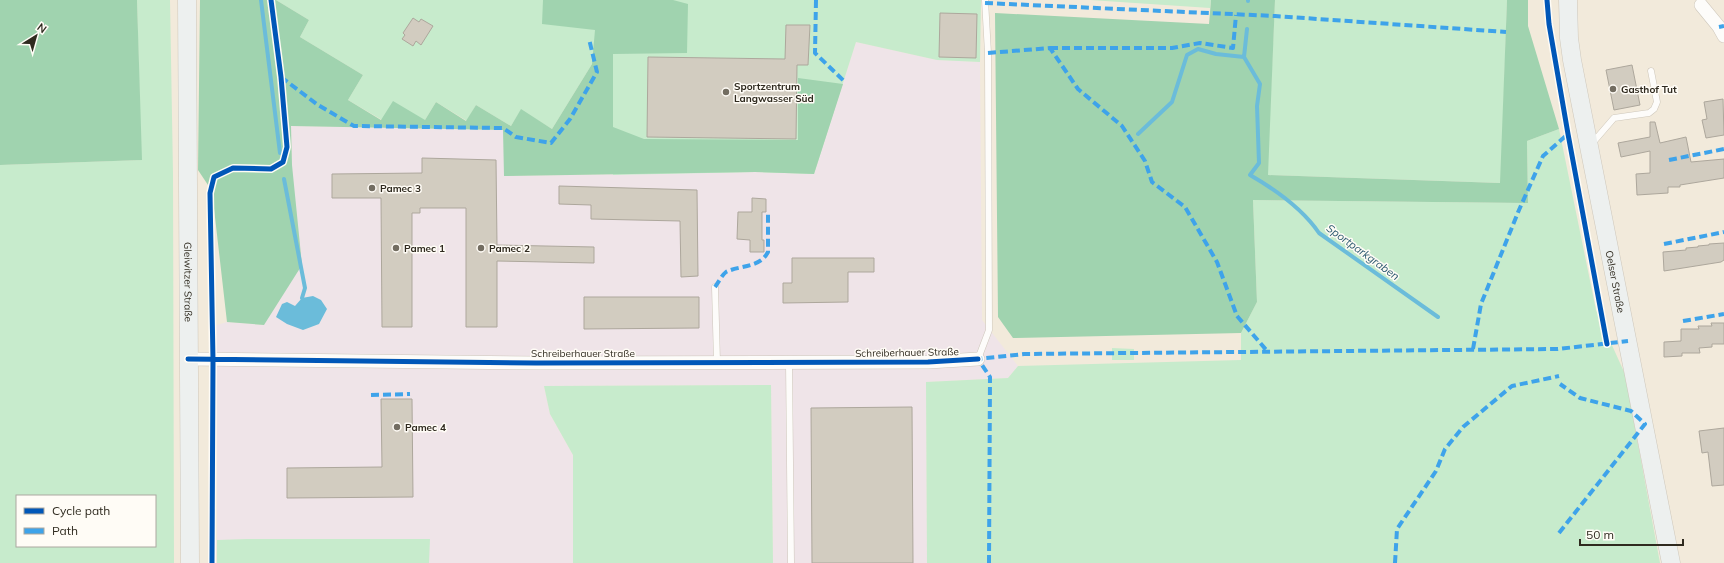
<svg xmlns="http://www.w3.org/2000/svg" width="1724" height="563" font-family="Mulish,sans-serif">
<rect width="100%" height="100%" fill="#f2eadb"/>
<path fill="#efe4e8" d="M856,42L937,60L980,62L982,320L1018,366L1008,378L926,382L927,563H773L771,385L544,386L550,414L573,455V563H429V539L217,540V390L214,326L227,322L264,325L292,165L291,126L504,130V176L755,172L814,174Z"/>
<path fill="#c7ebcc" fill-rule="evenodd" d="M137,0H170L173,174L174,563H0V165L141,160ZM17,496H155V546H17Z
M276,0H981L980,62L937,60L856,42L814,174L755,172L613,175L592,64L552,129L521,110L511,126L476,105L467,121L436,102L425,120H382L348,100L363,75L300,37L309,20Z
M1090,0H1211L1210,8Z
M1275,0H1507L1501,183L1267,175Z
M1559,129L1596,310L1625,374L1660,563H927L926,382L1008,378L1018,366L1241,360V333L1257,302L1253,200L1528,203L1527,141Z
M1112,348L1134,349V360H1112Z
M771,385L773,563H573V455L550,414L544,386Z
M247,539H430L429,563H217V540Z"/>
<path fill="#a0d3af" d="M0,0H137L142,160L0,165Z
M200,0H276L309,20L300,37L363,75L348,100L381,120L393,101L425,120L436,102L466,121L476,105L511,126L521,109L552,129L592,64L595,30L542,24L543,0H673L688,4L687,53L613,54V127L644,139L798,140V78L843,84L814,174L755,172L504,176L503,130L291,126L292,165L302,265L264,325L227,322L212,191L198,170Z
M1211,0H1275L1268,175L1500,183L1507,0H1528V26L1559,129L1527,141L1528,203L1253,200L1257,302L1241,333L1013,338L998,317L995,13L1209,24Z"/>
<path fill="#6bbcda" d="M313,296L321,300L327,309L319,324L303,330L287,324L276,317L282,304L287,302L295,306L302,298Z"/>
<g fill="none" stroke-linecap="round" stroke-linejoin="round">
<path stroke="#6bbcda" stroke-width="4" d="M261,0L280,153
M1248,1V0
M1247,29L1244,57L1260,84L1257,106L1259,163L1250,175C1276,190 1302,208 1319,233L1438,317
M1138,134L1172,102L1187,55L1198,49L1216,54L1244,57
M284,179L305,288L302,298"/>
</g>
<path fill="#d2ccc0" stroke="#ada79c" d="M940,13L977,14L976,58L939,57Z
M413,18L419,22L421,19L433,26L421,45L416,41L413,46L402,39L405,35L403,33Z
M786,25H810L808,65H797L796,139L647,137L648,57L785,59Z
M1632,65L1640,105L1614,110L1606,70Z
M1723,99L1724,135L1706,138L1702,120L1707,119L1704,102Z
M1650,122H1655L1660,143L1686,137L1691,162L1724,159V178L1680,185V187H1668V193L1637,195L1636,174L1650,173V151L1621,157L1618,143L1650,137Z
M422,158L496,160L497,245L594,247V263L497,261V327H466V208H420V213H412V327H382L381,198H332V174L422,173Z
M559,186L697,190L698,276L681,277L680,221L591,219V205L559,204Z
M752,198L766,199V212H762V240H764V252H750V240L737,239L738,212H752Z
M1724,243V260L1721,262L1664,271L1663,252L1686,250V248L1698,247V246L1709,245V244Z
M792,258H874V272H848V302L783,303V283H792Z
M584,297H699V328L584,329Z
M1711,323H1724V344H1712V347L1699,348L1700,353H1682V356L1664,357V342L1681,341V329H1699L1698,326H1712Z
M381,399H412L413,497L287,498V468L382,467Z
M912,407L913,563H812L811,408Z
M1724,428V485L1712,486L1708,452L1702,453L1699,431Z"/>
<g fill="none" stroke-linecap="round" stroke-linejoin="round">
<defs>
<path id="lane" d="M1589,141L1595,140L1614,118L1649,113L1654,109L1657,102L1651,71
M715,287L717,362
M978,359L989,330L988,53L985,0
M789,362L791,563"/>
<path id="street" d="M1701,5L1719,27L1724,36
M188,359L536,363L928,362L978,359"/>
<g id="secondary">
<path id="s1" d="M187,0L190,563"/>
<path id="s2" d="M1568,0L1569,38L1572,60L1671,563"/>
</g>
</defs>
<use href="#lane" stroke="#cec7bb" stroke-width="7"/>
<use href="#street" stroke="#cec7bb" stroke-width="14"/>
<use href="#secondary" stroke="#cec7bb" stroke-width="19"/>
<use href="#lane" stroke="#fdfcfa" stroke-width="6"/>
<use href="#street" stroke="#fdfcfa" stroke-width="13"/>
<use href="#secondary" stroke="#edf0ef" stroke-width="18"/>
<path stroke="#3ea3ea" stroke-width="4" stroke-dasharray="8 4" stroke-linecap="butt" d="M816,0L815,53L844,81
M985,3L1275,16L1506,32
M1719,27L1724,26
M1050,48H1172L1200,43L1233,48L1236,15
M988,53L1050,48L1078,89L1122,126L1145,161L1152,182L1185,207L1217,262L1237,316L1268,352
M281,77L318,105L354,126L503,128L516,137L551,143L570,119L597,72L589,39
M1669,160L1724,149
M1664,244L1724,232
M715,287C718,283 722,275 726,272C740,265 760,268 768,252V213
M1683,321L1724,314
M1473,349L1481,304L1519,210L1543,156L1568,134
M371,395L410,394
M1559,533L1645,424L1631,411L1580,398L1560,384
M989,563L990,377L978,359L1024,354L1558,349L1628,341
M1395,563L1397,529L1436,471L1445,449L1463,427L1512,386L1559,376"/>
<defs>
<path id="cycleway" d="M1547,0L1549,24L1568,134L1607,344
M188,359L536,363L928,362L978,359
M212,563L213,360L210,193L214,177L233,168L271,169L283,162L287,147L281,77L271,0"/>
</defs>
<use href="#cycleway" stroke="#fffcf6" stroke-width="8"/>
<use href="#cycleway" stroke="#0057b8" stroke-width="5"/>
</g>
<g fill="#736d61" stroke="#fffcf6" stroke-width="1.5">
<circle cx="1613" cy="89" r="4"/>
<circle cx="726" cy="92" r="4"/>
<circle cx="372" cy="188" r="4"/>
<circle cx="396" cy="248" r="4"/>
<circle cx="481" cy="248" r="4"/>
<circle cx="397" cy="427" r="4"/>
</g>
<g text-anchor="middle" stroke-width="3" stroke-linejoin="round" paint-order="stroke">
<g font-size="10" font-weight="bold" fill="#2f2a1f" stroke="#fffcf6" text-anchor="start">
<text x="734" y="90">Sportzentrum<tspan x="734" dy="12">Langwasser Süd</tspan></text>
<text x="1621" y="93">Gasthof Tut</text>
<text x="380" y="192">Pamec 3</text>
<text x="404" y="252">Pamec 1</text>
<text x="489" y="252">Pamec 2</text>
<text x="405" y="431">Pamec 4</text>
</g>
<g font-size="10" fill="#2f2a1f" stroke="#fffcf6">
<text dy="4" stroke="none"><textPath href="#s1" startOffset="282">Gleiwitzer Straße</textPath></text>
<text dy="4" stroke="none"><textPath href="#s2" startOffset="286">Oelser Straße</textPath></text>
<text transform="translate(907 352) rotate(-1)" y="4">Schreiberhauer Straße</text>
<text x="583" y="357">Schreiberhauer Straße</text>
</g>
<g font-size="11" font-style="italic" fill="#2b596f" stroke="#fffcf6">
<text transform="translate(1363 252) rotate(36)" y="4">Sportparkgraben</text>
</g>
</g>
<rect x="16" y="495" width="140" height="52" fill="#fffcf6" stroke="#aca8a0"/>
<rect x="24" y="508" width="20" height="6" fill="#0057b8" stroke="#aca8a0"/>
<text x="52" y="515" font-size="12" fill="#2f2a1f">Cycle path</text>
<rect x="24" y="528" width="20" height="6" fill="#3ea3ea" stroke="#aca8a0"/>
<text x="52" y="535" font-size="12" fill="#2f2a1f">Path</text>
<g transform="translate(36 36) rotate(37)" stroke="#fffcf6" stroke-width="3" paint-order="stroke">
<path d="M0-3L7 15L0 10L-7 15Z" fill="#2f2a1f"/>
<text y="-6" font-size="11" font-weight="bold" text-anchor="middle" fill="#2f2a1f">N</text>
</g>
<path d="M1580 539v6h103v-6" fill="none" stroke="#2f2a1f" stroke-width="2"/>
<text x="1586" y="539" font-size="12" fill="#2f2a1f" stroke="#fffcf6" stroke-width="3" paint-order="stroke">50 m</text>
</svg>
